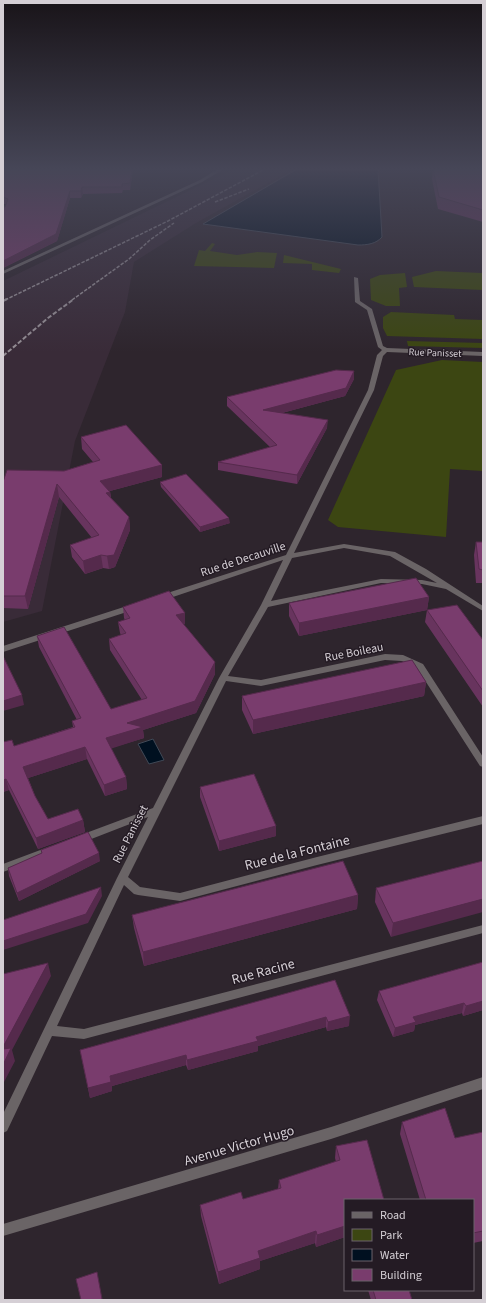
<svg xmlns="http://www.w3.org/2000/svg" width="486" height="1303" font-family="'Source Sans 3',sans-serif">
<rect width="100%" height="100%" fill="#2e252d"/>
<path fill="#392b38" d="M234,169H293L196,223L134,262L125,312L75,441L42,611L3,622V281Z"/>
<path fill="#3c4612" d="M212,243L215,244L210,251L237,255L257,252L277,253L274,268L194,266L199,250L205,251Z
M284,255L341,269L339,273L312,270V264L283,263Z
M436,271L482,273L483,290L414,287L412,277Z
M405,273L407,287L399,288L400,306H386L371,300L370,279L380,275Z
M391,312L454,315L455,319L483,320V339L387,336L383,328V317Z
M407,341L483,343V348L408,346Z
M442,360L483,362V471L450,469L446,537L338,527L328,520L396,370Z"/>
<path fill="#001020" stroke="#404956" d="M297,169H378L382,237C376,244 367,245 358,245L203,224Z
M153,739L164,760L149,764L138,744Z"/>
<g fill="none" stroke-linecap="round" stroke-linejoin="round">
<path fill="#6a6466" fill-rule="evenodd" d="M218,169H224L202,182L3,274V271L200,180Z
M5,205L8,206L5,213H3Z
M354,277L358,278L360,301L372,309L383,346L387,348L483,352V356L387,352L383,356L374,390L294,553L344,544L395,552L426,569L483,606V611L446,589L422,584L381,583L268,607L228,676L261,680L385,654L403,655L423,664L483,757V767L480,766L417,668L402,661L385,660L261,686L226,681L128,877L140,887L180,893L317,857L483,816V824L317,865L180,901L138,895L134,894L124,885L57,1026L84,1029L483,925V933L84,1039L52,1036L7,1131L3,1133V1114L117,878L148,817L81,843L78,842L76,839L78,836L153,808L219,678L261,605L283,560L164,600H161L157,598L158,596L286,555L368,390L377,355L382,350L378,347L367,310L355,302ZM344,548L390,556L437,583L422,580L381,579L271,601L292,558Z
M130,605H133L137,607L136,609L3,652V646Z
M51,846L54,847L56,850L54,853L3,872V864Z
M483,1077V1089L331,1139L3,1236V1224L331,1127Z"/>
<path stroke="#938c93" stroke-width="1.5" stroke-dasharray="3.5 1.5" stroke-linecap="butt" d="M215,202L249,189
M5,300L168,221L265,169
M72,300L129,259L150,240L174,223"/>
<path stroke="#938c93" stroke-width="2" stroke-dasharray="4.5 2" stroke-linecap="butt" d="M3,301L7,299
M3,356L48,318L74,299"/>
</g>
<path fill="#68345e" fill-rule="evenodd" d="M3,169H133L130,190H123L122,193L83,194L81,198H70L57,241L3,268ZM4,204H6L5,207H3Z
M433,169H483V222L438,209L432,179Z
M354,379L345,396L282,413L327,428L297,484L218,470V462L270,447L227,406V397Z
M81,437L162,465V477L110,491L111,498L129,517L130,530L115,567L109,569L103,568L85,574L72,557L70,545L92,538L59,497L28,609L3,608V482L64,471L93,462L82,449Z
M160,482L230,523L200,532L161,487Z
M476,542H483V583H476L474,555Z
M429,597L427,610L299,636L289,616V603Z
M123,607L185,613V624H183L215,662V674L196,713L143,730L144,738L111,748L126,777L127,789L105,796L87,759L28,778L35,796L48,819L83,820L85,832L38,849L9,790L3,792L14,746L73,727L72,721L77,720L39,647L37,636L111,709L142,700L110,650L109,639L121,635L120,633L118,622L125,620L124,618Z
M427,610L483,640V707L425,622Z
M426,682L424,696L253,734L242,710V696Z
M200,787L276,826V836L219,851L200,797Z
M41,850L100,861L19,901L9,876L8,868L42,854Z
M483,861L391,937L375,902L376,888Z
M358,895L357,909L144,966L134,928L132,915Z
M483,962V1010L463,1016L462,1013L415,1025L414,1031L393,1037L377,1000L379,991Z
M335,980L349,1026L327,1031L326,1027L258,1046V1051L188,1070L186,1065L112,1086V1091L90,1098L80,1050Z
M402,1122L455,1138L483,1132V1241L473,1243V1200H420L400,1134Z
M367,1140L345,1200V1237L316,1247L315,1243L260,1261V1269L219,1284L201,1216L200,1205L243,1199L278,1189L279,1180L336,1162L335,1158L336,1146Z
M368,1290H409L412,1300H371Z"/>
<path fill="#552a4c" d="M132,169H133L130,190V183Z
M82,187L83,194L81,198V191Z
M70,191V198L57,241L3,268V261Z
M3,197L4,204L3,209Z
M354,371V379L345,396L263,418V410Z
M328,420L327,428L297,484V475Z
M162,465V477L102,493L100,481Z
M57,484L59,497L28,609L25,596Z
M110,492L112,504L106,493Z
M129,517L130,530L115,567L109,569L107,556Z
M229,518L230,523L200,532V527Z
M101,555L103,568L85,574L83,561Z
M429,597L427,610L299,636V623Z
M185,613V624L177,626L176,615Z
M215,662V674L196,713L143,730L144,738L107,750L106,738L127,723Z
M426,682L424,696L253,734V720Z
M22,695L24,705L3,711V701Z
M85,747L87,759L25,779L23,767Z
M126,777L127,789L105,796L104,785Z
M6,779L9,790L3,792V780Z
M83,820L85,832L38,849L36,838Z
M276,826V836L219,851V841Z
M99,853L100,861L19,901L17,893Z
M101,887L102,896L88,923L3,950V941Z
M358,895L357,909L144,966L143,952Z
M483,899V912L391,937L393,923Z
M48,963L51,976L12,1050L15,1061L3,1084V1047Z
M483,1001V1010L463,1016L466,1006Z
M464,1003L462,1013L415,1025L414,1031L393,1037L395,1028L413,1017Z
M350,1016L349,1026L327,1031L328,1022Z
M326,1017V1027L258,1046V1051L188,1070L187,1060L256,1037Z
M186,1055V1065L112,1086V1091L90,1098L88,1088L110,1076Z
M345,1226V1237L316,1247L317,1235Z
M316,1231L315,1243L260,1261V1269L219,1284L218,1272L258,1251Z"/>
<path fill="#793c6d" stroke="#552a4c" d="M3,169H132L130,183L122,184V187H82L81,191H70L56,234L3,261V207H5L8,199L3,197V199Z
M433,169H483V210L439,197Z
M336,370L354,371L346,388L263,410L328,420L297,475L218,462L277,445L227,397Z
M126,425L162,465L100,481L110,492L106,493L129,517L114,555L107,556L101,555L83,561L70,545L99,535L57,484L25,596H3V482L7,470L64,471L100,460L81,437Z
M186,474L229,518L200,527L160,482Z
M476,542H483V570L479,569Z
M416,578L429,597L299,623L289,603Z
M169,591L185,613L176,615L215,662L195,701L127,723L143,727L106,738L126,777L104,785L85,747L23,767L35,796L48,819L78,809L83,820L36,838L6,779L3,780V742L12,740L14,746L75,727L72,721L81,718L37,636L64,627L111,709L147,698L109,639L126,633L118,622L130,618L123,607Z
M457,605L483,640V691L427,610Z
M3,656L22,695L3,701Z
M412,660L426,682L253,720L242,696Z
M254,774L276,826L219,841L200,787Z
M88,832L99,853L17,893L8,868L42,853L41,850Z
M343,861L358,895L143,952L132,915Z
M483,861V899L393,923L376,888Z
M101,887L86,914L3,941V920Z
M483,962V1001L466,1006L464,1003L413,1017L416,1022L395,1028L379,991Z
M48,963L3,1047V974Z
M335,980L350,1016L328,1022L326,1017L256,1037L258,1041L187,1060L186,1055L110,1076L111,1082L88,1088L80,1050Z
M11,1048L3,1065V1049Z
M445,1108L455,1138L483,1132V1231L473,1233V1200H426L402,1122Z
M367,1140L384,1200H345V1226L317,1235L316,1231L258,1251L260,1258L218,1272L200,1205L241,1192L243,1199L281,1188L279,1180L340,1160L336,1146Z
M97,1272L102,1299L99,1300H81L76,1279Z
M373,1290H409L412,1300H376Z"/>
<linearGradient id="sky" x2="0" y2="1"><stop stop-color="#191419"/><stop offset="0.48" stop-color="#464657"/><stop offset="1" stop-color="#464657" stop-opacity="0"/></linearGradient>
<rect width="486" height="352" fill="url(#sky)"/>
<g text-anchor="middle" stroke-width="3" stroke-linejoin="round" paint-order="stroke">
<g font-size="10" fill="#d5cfd5" stroke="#241b24">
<text transform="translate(435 352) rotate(2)" y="4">Rue Panisset</text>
</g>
<g font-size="12" fill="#d5cfd5" stroke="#241b24">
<text transform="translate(243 559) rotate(-18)" y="4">Rue de Decauville</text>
<text transform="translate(354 652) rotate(-11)" y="4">Rue Boileau</text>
<text transform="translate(130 834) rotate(-63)" y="4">Rue Panisset</text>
</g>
<g font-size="14" fill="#d5cfd5" stroke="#241b24">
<text transform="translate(297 852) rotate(-14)" y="5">Rue de la Fontaine</text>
<text transform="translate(263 971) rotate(-15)" y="5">Rue Racine</text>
<text transform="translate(239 1145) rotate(-16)" y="5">Avenue Victor Hugo</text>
</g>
</g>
<rect width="486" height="1303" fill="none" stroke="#d5cfd5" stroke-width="8"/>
<rect x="344" y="1199" width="130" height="92" fill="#241b24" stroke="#6b636b"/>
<rect x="352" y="1212" width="20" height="6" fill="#6a6466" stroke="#6b636b"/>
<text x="380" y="1219" font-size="12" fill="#d5cfd5">Road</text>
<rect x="352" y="1229" width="20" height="12" fill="#3c4612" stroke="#6b636b"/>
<text x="380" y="1239" font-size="12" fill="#d5cfd5">Park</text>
<rect x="352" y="1249" width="20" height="12" fill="#001020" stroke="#6b636b"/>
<text x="380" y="1259" font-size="12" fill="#d5cfd5">Water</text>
<rect x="352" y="1269" width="20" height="12" fill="#793c6d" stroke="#6b636b"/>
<text x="380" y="1279" font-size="12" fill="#d5cfd5">Building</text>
</svg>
